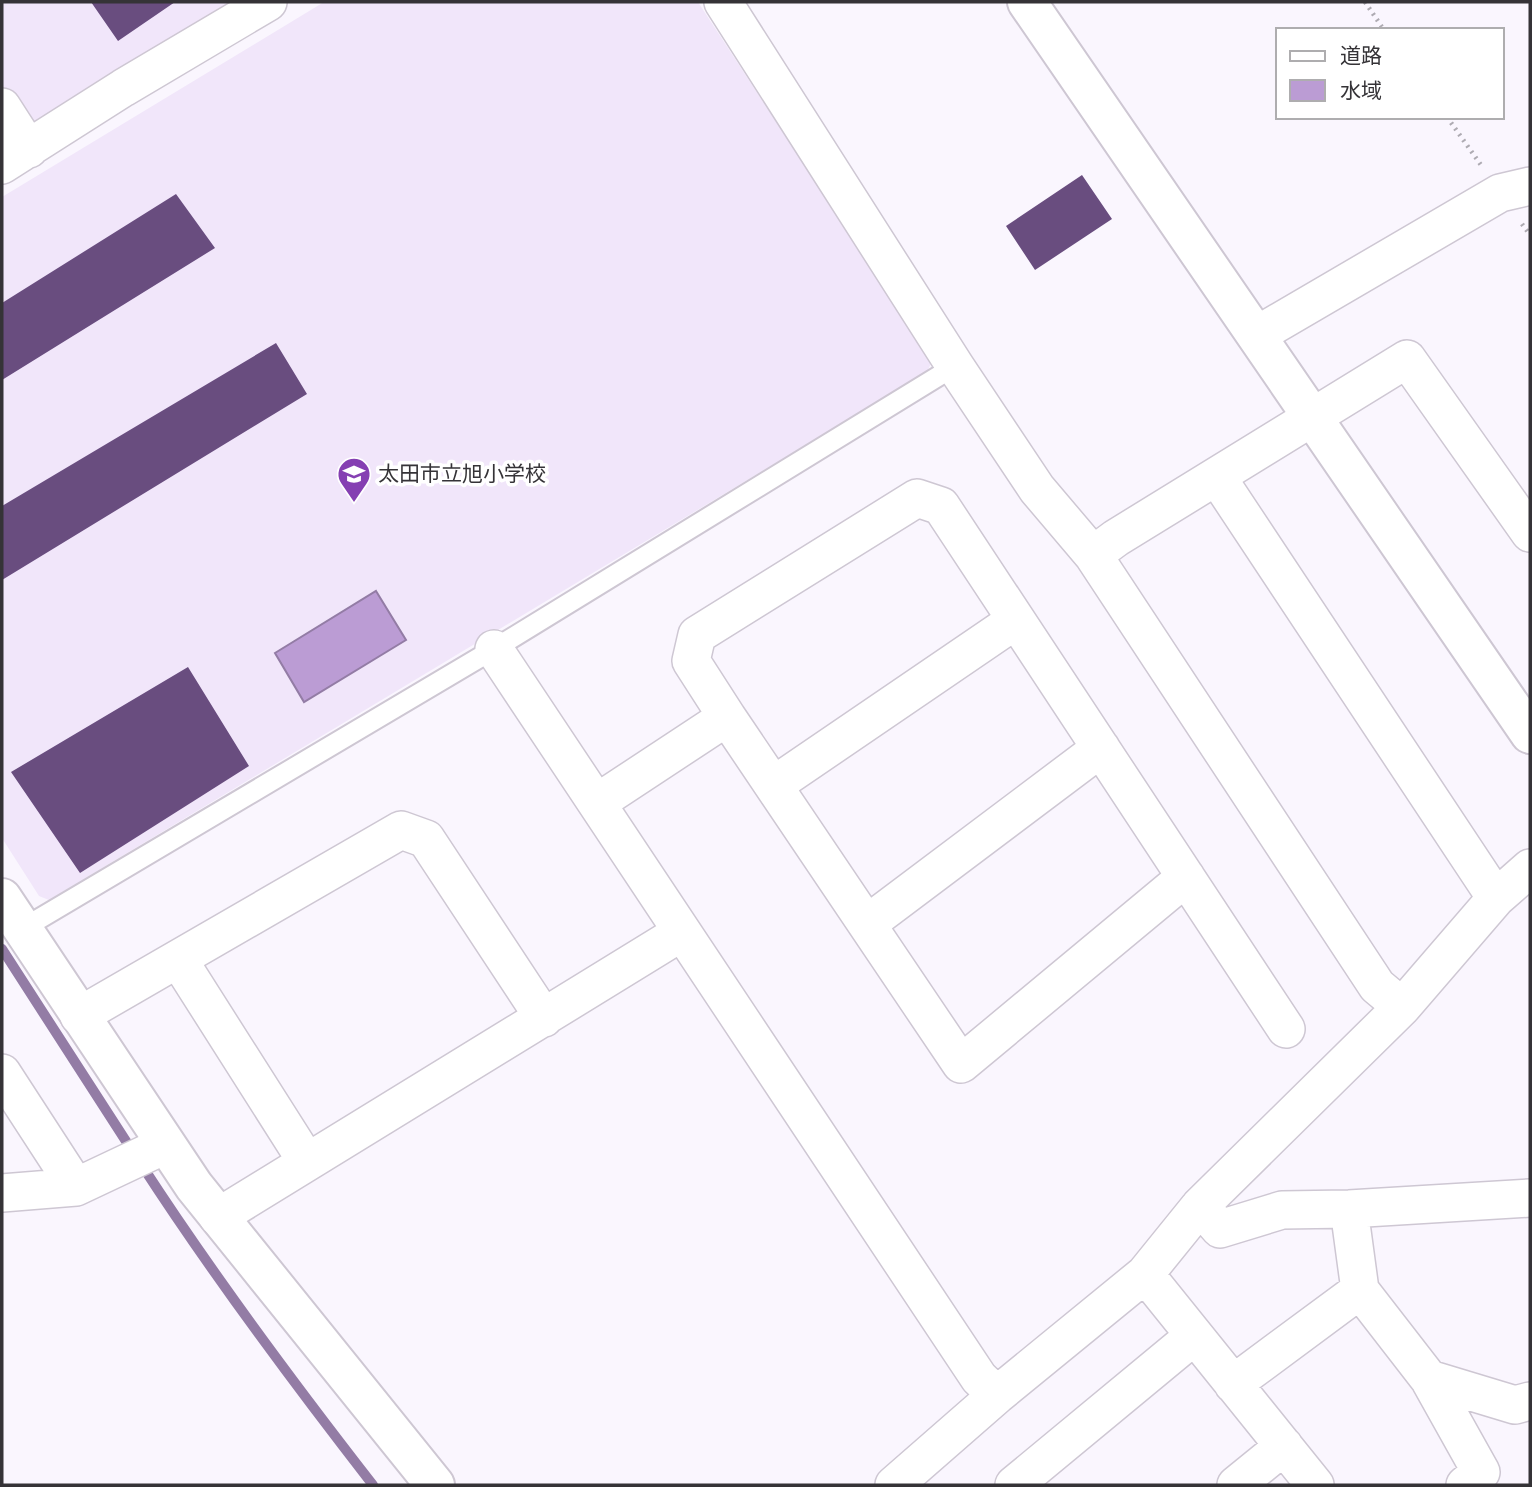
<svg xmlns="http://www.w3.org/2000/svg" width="1532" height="1487" font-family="Lato,'Noto Sans JP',sans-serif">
<rect width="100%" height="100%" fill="#faf6fe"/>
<path fill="#f1e6fa" d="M2,2H240L30,127L2,95Z
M324,2H698L932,361L927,372L49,900L39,896L2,838V197Z"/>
<path fill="#bb9cd4" stroke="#937ca5" stroke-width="2" d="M376,591L406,640L304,702L275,653Z"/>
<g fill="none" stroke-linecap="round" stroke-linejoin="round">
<path stroke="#937ca5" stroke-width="10" d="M2,949L133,1152
M141,1164C213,1275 292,1381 373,1485"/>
</g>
<path fill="#694d7f" d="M91,2H175L118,41Z
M1082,175L1112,219L1035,270L1006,226Z
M176,194L215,248L2,380V303Z
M276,343L307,394L2,580V506Z
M188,667L249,766L80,873L11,772Z"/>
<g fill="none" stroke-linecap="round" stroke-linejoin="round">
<defs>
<path id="service" d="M22,929L494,649L955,366"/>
<path id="minor" d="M723,2L955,366L1037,489L1093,555L1377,986L1402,1007
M2,107L29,149
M2,165L123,88L268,2
M1257,335L1500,193L1530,186
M1217,477L1496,898
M1093,555L1116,538L1407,359L1530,533
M494,649L979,1378L997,1395
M727,717L961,1064L1186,877
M774,785L1016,620
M598,802L727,717L691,661L697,635L917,498L941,506L1286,1029
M867,924L1101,748
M178,959L307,1162
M79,1016L401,830L426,839L544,1018
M2,1073L76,1187
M2,1193L76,1187L165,1145
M1200,1206L1220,1229L1282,1210L1349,1209L1530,1198
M1349,1209L1360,1290L1429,1379L1515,1405L1530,1401
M218,1217L682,932
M1145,1274L1315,1485
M1429,1379L1481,1472L1465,1485
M1233,1384L1360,1290
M894,1485L997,1395L1145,1274L1200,1206L1402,1007L1496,898L1530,868
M1014,1485L1194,1336
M1236,1485L1284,1446"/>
<path id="tertiary" d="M1027,2L1530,734
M2,898L194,1186L435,1485"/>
</defs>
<use href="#service" stroke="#cec7d3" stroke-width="23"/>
<use href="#minor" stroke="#cec7d3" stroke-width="40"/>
<use href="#tertiary" stroke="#cec7d3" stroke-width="42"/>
<path stroke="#aeabb2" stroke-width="4.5" stroke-dasharray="2 5" stroke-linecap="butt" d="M1365,2L1384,30
M1447,117L1481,165
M1522,224L1530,235"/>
<use href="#service" stroke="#fff" stroke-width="19"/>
<use href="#minor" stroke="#fff" stroke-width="37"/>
<use href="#tertiary" stroke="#fff" stroke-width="38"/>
</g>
<defs>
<symbol id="school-pin" viewBox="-11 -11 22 30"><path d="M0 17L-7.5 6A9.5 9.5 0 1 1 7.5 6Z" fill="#853fb2" stroke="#fff"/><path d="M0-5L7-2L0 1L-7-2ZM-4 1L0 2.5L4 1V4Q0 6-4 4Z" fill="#fff"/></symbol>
</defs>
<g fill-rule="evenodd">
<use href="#school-pin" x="335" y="455" width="38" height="52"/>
</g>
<g text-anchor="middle" stroke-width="7" stroke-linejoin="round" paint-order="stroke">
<g font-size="21" fill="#353337" stroke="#fff" text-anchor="start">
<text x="378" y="481">太田市立旭小学校</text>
</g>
</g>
<rect width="1532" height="1487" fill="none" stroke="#353337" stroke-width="7"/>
<rect x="1276" y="28" width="228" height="91" fill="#ffffff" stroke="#aeadaf" stroke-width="2"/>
<rect x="1290" y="51" width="35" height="10" fill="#ffffff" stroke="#aeadaf" stroke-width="2"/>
<text x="1340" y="63" font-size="21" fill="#353337">道路</text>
<rect x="1290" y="80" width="35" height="21" fill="#bb9cd4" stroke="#aeadaf" stroke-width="2"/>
<text x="1340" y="98" font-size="21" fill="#353337">水域</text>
</svg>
